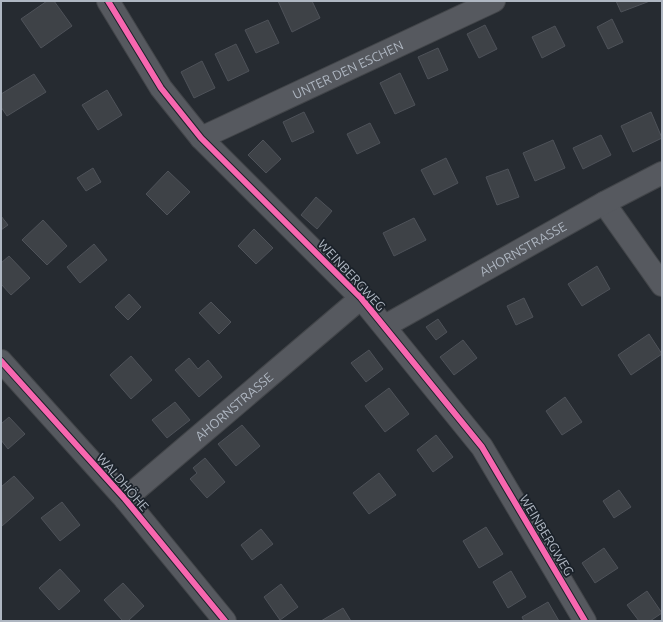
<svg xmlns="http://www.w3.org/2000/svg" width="663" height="622" font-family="Ubuntu,sans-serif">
<rect width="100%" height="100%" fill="#262b31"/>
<path fill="#3e4247" stroke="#4e5259" d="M47,1H54L72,26L41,48L21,19Z
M278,1H312L320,18L292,32Z
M616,1H650L621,12Z
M612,19L623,42L608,49L597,27Z
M268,20L279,43L256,53L245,30Z
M485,25L497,49L479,58L467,34Z
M555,26L565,46L542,58L532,37Z
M236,44L249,71L228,81L215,54Z
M438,48L448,70L428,79L418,57Z
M202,61L215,88L194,98L181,72Z
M400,73L415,105L395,114L380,83Z
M34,74L46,92L7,116L1,107V94Z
M107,90L122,115L98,130L82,105Z
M304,112L314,132L292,142L283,122Z
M651,112L662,138L633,152L621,126Z
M370,123L380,143L357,154L347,134Z
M601,135L611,155L583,169L573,148Z
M263,140L281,159L266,173L248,155Z
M553,140L565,168L535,181L523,153Z
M446,158L458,183L434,195L421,170Z
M93,168L101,182L86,191L77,178Z
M508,169L519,197L497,205L486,177Z
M168,171L190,192L167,215L146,194Z
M316,197L332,211L317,229L301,215Z
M1,216L8,225L1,230Z
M414,218L426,240L394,256L383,233Z
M43,220L67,246L47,265L22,240Z
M254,229L273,248L256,264L238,246Z
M94,244L107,260L80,283L67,267Z
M9,256L30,278L11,295L1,284V263Z
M597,266L610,289L582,306L568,284Z
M129,294L141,307L128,320L115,307Z
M524,298L533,317L516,325L507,306Z
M211,302L231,322L219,334L199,313Z
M438,319L447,332L436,340L426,327Z
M649,334L662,354L631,375L618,355Z
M463,340L477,358L454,375L440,357Z
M369,350L383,369L366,382L351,363Z
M131,356L152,380L131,399L110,375Z
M189,358L198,369L208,360L222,377L199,397L175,370Z
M389,388L409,414L385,432L365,406Z
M565,397L582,422L562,435L546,411Z
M175,402L190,420L167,438L152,420Z
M9,417L25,434L8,449L1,440V424Z
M242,425L260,446L236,466L218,444Z
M436,435L453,457L433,472L417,450Z
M205,458L225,482L207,498L190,479L197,473L193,468Z
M379,473L396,495L369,514L353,493Z
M14,476L34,498L2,526L1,487Z
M619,490L631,507L614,518L603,501Z
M62,502L80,525L60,541L41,518Z
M486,527L503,554L479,568L463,541Z
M261,529L273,544L252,560L241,545Z
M604,548L618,568L595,583L582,563Z
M60,569L80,591L59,610L39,588Z
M511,571L526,597L508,608L493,582Z
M123,583L144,606L128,621H123L104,600Z
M281,584L298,607L280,620L264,597Z
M647,591L662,613L650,621H639L627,605Z
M548,602L559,621H524L522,617Z
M343,608L351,621H321Z"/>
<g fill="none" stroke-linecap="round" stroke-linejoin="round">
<defs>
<g id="minor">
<path d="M108,1L161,88L201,138L361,298L482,447L585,621"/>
<path id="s1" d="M201,138L494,1"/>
<path d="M604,203L662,285"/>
<path id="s2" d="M385,326L604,203L662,173"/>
<path d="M1,361L125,499L225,621"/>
<path id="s3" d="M125,499L361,298"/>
</g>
</defs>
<use href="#minor" stroke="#424549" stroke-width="24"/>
<use href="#minor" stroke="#56595f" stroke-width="22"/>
<defs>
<path id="cycleway" d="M108,1L161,88L201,138L361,298L482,447L585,621
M1,361L125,499L225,621"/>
</defs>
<use href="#cycleway" stroke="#1b222a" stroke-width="8"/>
<use href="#cycleway" stroke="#f766af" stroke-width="6"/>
</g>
<g text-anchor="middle" stroke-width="3.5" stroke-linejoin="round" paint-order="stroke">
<g font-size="13" fill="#afb7c2" stroke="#1b222a">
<text dy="5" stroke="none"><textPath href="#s1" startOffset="162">UNTER DEN ESCHEN</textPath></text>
<text dy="5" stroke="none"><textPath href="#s2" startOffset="158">AHORNSTRASSE</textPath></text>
<text transform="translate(352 275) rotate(47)" y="5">WEINBERGWEG</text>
<text dy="5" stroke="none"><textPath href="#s3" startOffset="143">AHORNSTRASSE</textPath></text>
<text transform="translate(123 482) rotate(49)" y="5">WALDHÖHE</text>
<text transform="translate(547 535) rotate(59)" y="5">WEINBERGWEG</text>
</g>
</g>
<rect width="663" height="622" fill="none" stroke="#afb7c2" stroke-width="4"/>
</svg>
